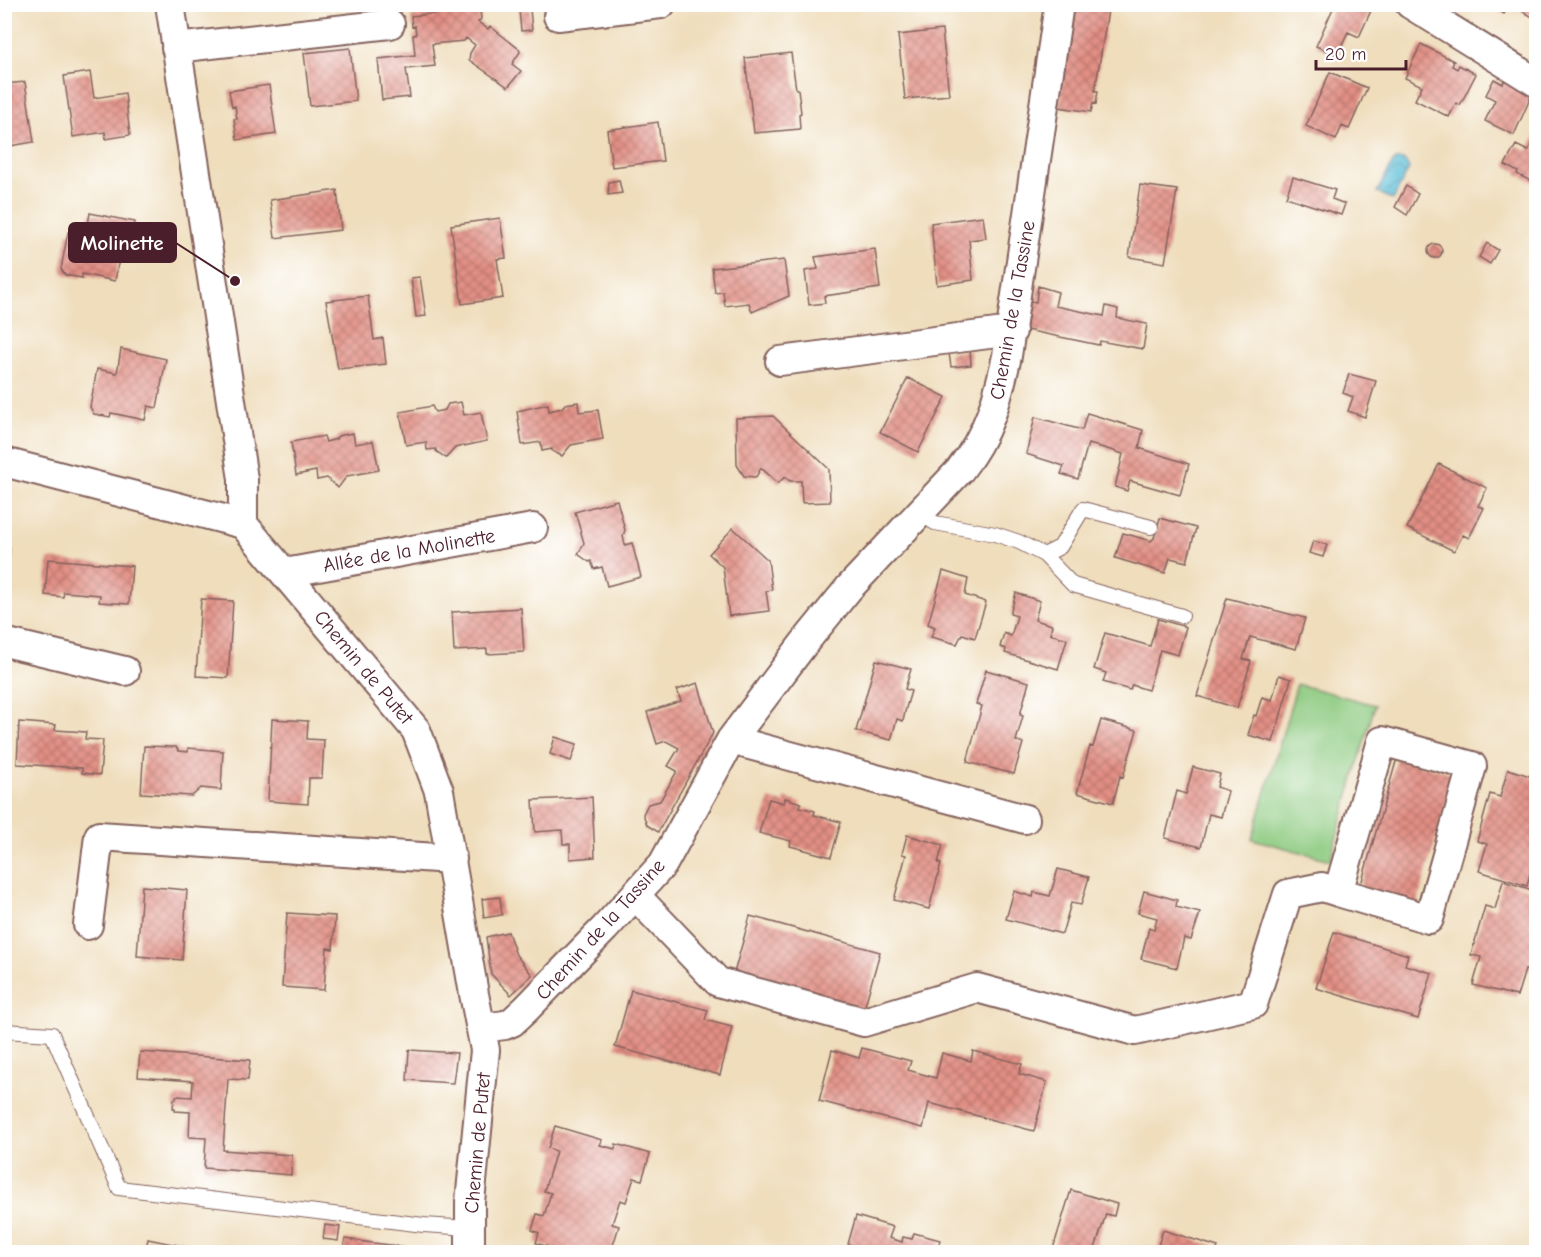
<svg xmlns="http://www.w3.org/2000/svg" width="1541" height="1257" font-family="'Comic Neue',sans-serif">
<defs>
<pattern id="water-waves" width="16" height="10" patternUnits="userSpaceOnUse" patternTransform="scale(1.5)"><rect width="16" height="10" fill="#58bdd6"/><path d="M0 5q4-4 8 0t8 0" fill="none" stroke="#4b99ae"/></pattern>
<pattern id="building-cross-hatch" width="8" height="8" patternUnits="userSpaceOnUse" patternTransform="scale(1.5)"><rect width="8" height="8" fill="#e28f84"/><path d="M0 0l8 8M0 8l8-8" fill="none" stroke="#b9746c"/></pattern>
</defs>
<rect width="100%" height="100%" fill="#fff"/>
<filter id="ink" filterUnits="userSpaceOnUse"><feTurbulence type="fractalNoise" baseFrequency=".0167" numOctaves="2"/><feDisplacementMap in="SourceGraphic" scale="12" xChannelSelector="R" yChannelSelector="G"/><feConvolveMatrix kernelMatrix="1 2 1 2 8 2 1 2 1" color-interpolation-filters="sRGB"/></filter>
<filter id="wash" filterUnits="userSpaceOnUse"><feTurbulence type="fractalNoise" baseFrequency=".008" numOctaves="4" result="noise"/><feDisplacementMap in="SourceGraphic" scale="24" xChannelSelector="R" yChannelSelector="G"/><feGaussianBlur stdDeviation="1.35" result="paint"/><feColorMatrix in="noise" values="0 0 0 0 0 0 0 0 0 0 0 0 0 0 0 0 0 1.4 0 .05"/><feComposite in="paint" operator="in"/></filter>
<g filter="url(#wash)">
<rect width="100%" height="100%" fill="#efddbb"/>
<path fill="#8dca80" stroke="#6c7456" stroke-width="1.5" d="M1297,684L1375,705L1330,860L1252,839Z"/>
<path fill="url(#water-waves)" stroke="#516e80" stroke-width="1.5" d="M1396,160H1403L1407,164L1409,168L1393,200L1377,192L1393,163Z"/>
<g id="blocks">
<path fill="url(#building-cross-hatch)" d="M1074,4H1109L1095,91H1098L1096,104L1093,103L1091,112L1059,107Z
M1335,4H1374L1359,37L1348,32L1337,55L1316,46Z
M1489,4H1510L1504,14Z
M1526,4H1536V19L1522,11Z
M480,9L481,19L478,22L488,29L490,26L519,49L520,52L512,64L521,71L508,87L469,60L470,53L475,45L466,38L464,41L432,44L435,66L406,69L410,97L382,100L378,59L415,55L413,35H416L415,26L412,27L411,16Z
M530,9L532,30L521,31L519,10Z
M942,30L949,95L905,99L898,35Z
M1421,44L1454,61L1452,66L1457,69L1459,65L1476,74L1460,105L1456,103L1449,117L1415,100L1422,86L1405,78Z
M350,48L356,101L310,106L304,53Z
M791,53L796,89H798L801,113L799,114L800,129L754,133L745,58Z
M90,72L94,98L125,93L130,135L106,139L105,132L73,137L64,76Z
M1330,72L1367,88L1349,129L1342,126L1336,140L1306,126Z
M1494,79L1503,84L1504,80L1533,92L1514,135L1485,121L1495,100L1486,95Z
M25,82L34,142L4,147V84Z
M269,85L276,134L237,140L234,119H237L235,106L232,107L229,91Z
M658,122L663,161L612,167L607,130Z
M1536,134V184L1517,174L1518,172L1505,165L1516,145L1528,151Z
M1293,177L1335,190L1332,199L1345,204L1341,215L1286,197Z
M619,180L622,193L608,195L609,182Z
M1140,185L1177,190L1165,263L1129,257Z
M1406,186L1418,194L1407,215L1395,207Z
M337,190L341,230L275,238L270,200Z
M90,213L135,222L127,261L119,259L115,281L82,274V278L65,275L61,269L68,232L86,235Z
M983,216L986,238L969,240L973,280L937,285L931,223Z
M500,218L506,258L497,259L503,298L462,304L451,225Z
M1487,243L1498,250L1490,264L1479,257Z
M1428 251a7 7 0 1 1 14 0a7 7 0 1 1-14 0Z
M875,249L880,288L824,296L825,303L809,305L805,271L818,269L815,257Z
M784,260L789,296L752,312L749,303L725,306L723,292L715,293L712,268Z
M420,277L426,316L416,317L411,278Z
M1038,286L1058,292L1055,306L1104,316L1106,306L1118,309L1117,318L1147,324L1143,349L1100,341L1099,345L1026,330L1030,301L1036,302Z
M368,296L374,340L383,338L386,364L338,369L326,301Z
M121,349L166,359L157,408L148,406L145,420L111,413L110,417L94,414L90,407L97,369L117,373Z
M970,350L971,365L951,367L949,353Z
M1349,374L1376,381L1365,417L1348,411L1353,397L1343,393Z
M908,378L946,397L918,452L880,432Z
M461,402L464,415L481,412L487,441L455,448L446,458L436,451V449L427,450L426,442L406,445L400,412L432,406L435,412L445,410L448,404Z
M578,402L579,412L598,410L603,439L571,445L562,456L552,451V449L542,451L541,442L522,445L517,411L548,404L549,411L562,408L565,404Z
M1087,413L1143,430L1139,448L1189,464L1180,495L1130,481L1127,491L1115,487L1123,454L1104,448L1088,444L1078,479L1061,474L1064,466L1026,454L1035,417L1082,430Z
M773,416L829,469L830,502L802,503L801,481H790L785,477L778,483L761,468L756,477L744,476L737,465L736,418Z
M353,433L355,444L373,441L379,470L347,476L338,488L327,478L317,480L316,471L296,475L291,442L324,436L326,442L336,439L338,436Z
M1439,464L1487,488L1478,506L1484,508L1469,538L1463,535L1454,551L1407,528Z
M617,500L625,530L623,536L625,545L632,543L641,577L607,586L602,567L594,569L591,561L589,562L578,554L584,543L575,512Z
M1160,518L1196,528L1187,562L1170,558L1165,573L1115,558L1123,533L1151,541L1154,538Z
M733,528L768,560L772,590L766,591L769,611L729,616L723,567L709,554Z
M1313,541L1327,545L1323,557L1309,553Z
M4,548H10L8,580H4Z
M48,559L132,566L129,604L99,602L100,595L64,592L63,597L45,595Z
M943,571L968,579L965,595L986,602L975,638L962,634L957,644L931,637L935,627L928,624Z
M1016,593L1040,601L1035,620L1052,625L1050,634L1067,639L1058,669L1005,653L1006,649L1000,647L1004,633L1011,636L1017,616L1010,614Z
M1227,598L1305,618L1296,649L1250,637L1243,659L1251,661L1237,708L1197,696Z
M201,599L233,601L228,678L196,676Z
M521,608L524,652L487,654V649L454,651L452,612Z
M1158,619L1186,627L1178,655L1160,650L1148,690L1132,685L1130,690L1103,682L1106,673L1094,669L1105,633L1150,646Z
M876,660L911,669L905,689L911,691L906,708L903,721L897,719L891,740L856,731Z
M986,670L1029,682L1020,715L1023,716L1016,741L1023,743L1014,774L967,762L982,706L976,704Z
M1279,675L1291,679L1273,742L1248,735L1254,715L1256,716L1262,697L1272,700Z
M698,683L713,733L658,832L647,825L643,814L648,804L660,801L677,771L668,766L679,748L666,741L657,744L647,712L681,701L677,690Z
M272,719L308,721L307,739L324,740L322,778H309L308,804L268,801Z
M1101,720L1137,730L1123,777L1120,776L1113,803L1077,793L1090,746L1093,747Z
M19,722L56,725L55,730L86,732L85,739L103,740L100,775L82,773V768L17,764Z
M555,737L577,744L571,761L550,754Z
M144,746L176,747L179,751L188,752V748L223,751L221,790L201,788L192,796L141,793Z
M1397,758L1455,774L1417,905L1360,888Z
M1193,767L1220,774L1217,787L1228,791L1221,817L1209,814L1201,847L1165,838L1177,791L1186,794Z
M1508,769L1536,778V850L1527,886L1479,871L1487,844L1477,841L1490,794L1500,797Z
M592,797L595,857L570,859V844H563L562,830L535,832L533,800Z
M785,798L801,803L800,807L815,811L814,815L841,822L831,857L790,846L791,841L759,833L769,799L784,803Z
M907,835L943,845L938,863L941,864L929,909L894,900L906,855L902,854Z
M1058,869L1089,877L1081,905L1071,903L1062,934L1006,919L1014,891L1033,897L1034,892L1050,896Z
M1503,881L1536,891V945L1529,971L1525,970L1517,996L1473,985L1481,957L1471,955L1485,906L1495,909Z
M142,886L187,890L182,960L137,956Z
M1144,891L1177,900L1176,907L1200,913L1191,940L1184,938L1177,968L1141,959L1149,928L1154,930L1157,918L1138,913Z
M500,897L502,915L484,918L482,899Z
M287,913L335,916L333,949L327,948L324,990L282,987Z
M750,916L880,952L864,1009L734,973Z
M508,932L516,955L532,975L511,995L491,974L486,937Z
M1334,932L1408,955L1405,965L1432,973L1418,1019L1316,988Z
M631,990L708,1010L705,1020L732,1027L720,1075L615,1047Z
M862,1048L911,1061L908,1070L936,1078L942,1053L971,1061L973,1051L1022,1064L1019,1074L1047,1082L1034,1131L929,1103L923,1128L819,1101L832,1050L859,1058Z
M409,1050L457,1053L453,1083L407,1080Z
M140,1052L250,1060L248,1080L228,1079L223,1150L292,1155L291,1175L204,1168L206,1138L189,1137L190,1112L175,1111V1108H173L174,1099H176V1096L192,1097L193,1081L138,1077Z
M555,1126L602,1140L600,1145L615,1149L616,1144L650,1154L642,1180L634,1178L626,1202L620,1200L612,1224L619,1226L611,1252H561L562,1251L536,1243L539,1233L532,1230L537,1214L544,1216L551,1193L544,1191L556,1151L548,1148Z
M1071,1190L1117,1204L1114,1216L1106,1214L1094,1252H1052Z
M856,1216L893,1227L889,1238L902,1242L903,1237L912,1239L914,1233L940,1240L937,1252H854L856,1246L848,1244Z
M325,1225L340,1227L338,1241L323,1239Z
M1163,1230L1218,1247L1216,1252H1154L1155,1249H1157Z
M148,1239L207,1251V1252H145Z
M345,1239L373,1243L426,1249V1252H343Z"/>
</g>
</g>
<g filter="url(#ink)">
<use href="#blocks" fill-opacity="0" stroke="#84625d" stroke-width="1.5"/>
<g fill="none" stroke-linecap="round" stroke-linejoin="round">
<defs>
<path id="lane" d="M919,513L935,523L995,534L1019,542L1044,555L1073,585L1182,616
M1044,555L1060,547L1083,509L1151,527
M4,1031L52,1034L119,1188L424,1225L469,1228"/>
<path id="street" d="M170,4L243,479V524
M1410,4L1536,82
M558,16L661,4
M176,48L390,24
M780,361L1012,331
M4,462L243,524L416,730L439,791L474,994L485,1050L470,1202V1252
M285,573L533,528
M4,642L125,671
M731,740L1025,819
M635,895L718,982L864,1022L977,988L1135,1031L1253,1004L1288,894L1322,887L1338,892L1382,741L1472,766L1429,919L1338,892
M88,925L99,836L452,859
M482,1028L505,1025L512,1022L526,1009L605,928L663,864L731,740L805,642L849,588L960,470C989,433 997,401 1007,356L1059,4"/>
</defs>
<use href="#lane" stroke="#84625d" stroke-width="16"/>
<use href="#street" stroke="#84625d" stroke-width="32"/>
<use href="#lane" stroke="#fff" stroke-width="14"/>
<use href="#street" stroke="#fff" stroke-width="28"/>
</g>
</g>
<g text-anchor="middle" stroke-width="5" stroke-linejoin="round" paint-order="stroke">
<g font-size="20" fill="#4a1f2b" stroke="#fff">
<text transform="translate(1012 310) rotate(-80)" y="7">Chemin de la Tassine</text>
<text transform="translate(409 550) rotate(-10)" y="7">Allée de la Molinette</text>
<text transform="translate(364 667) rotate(50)" y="7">Chemin de Putet</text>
<text transform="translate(600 929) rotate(-48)" y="7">Chemin de la Tassine</text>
<text transform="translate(477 1143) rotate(-85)" y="7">Chemin de Putet</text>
</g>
</g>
<path fill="none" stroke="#4a1f2b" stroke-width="2" d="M235 281L176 243"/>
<circle fill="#4a1f2b" stroke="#fff" stroke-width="2" cx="235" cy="281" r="6"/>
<rect fill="#4a1f2b" stroke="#4a1f2b" stroke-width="2" x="69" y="223" width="107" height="39" rx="6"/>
<g font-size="21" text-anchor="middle" font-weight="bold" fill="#fff">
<text x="122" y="250">Molinette</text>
</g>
<rect width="1541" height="1257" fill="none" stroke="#fff" stroke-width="24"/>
<path d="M1316 60v9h90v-9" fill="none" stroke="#4a1f2b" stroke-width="3"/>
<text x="1325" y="60" font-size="18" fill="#4a1f2b" stroke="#ffffff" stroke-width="4.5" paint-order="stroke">20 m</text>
</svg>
